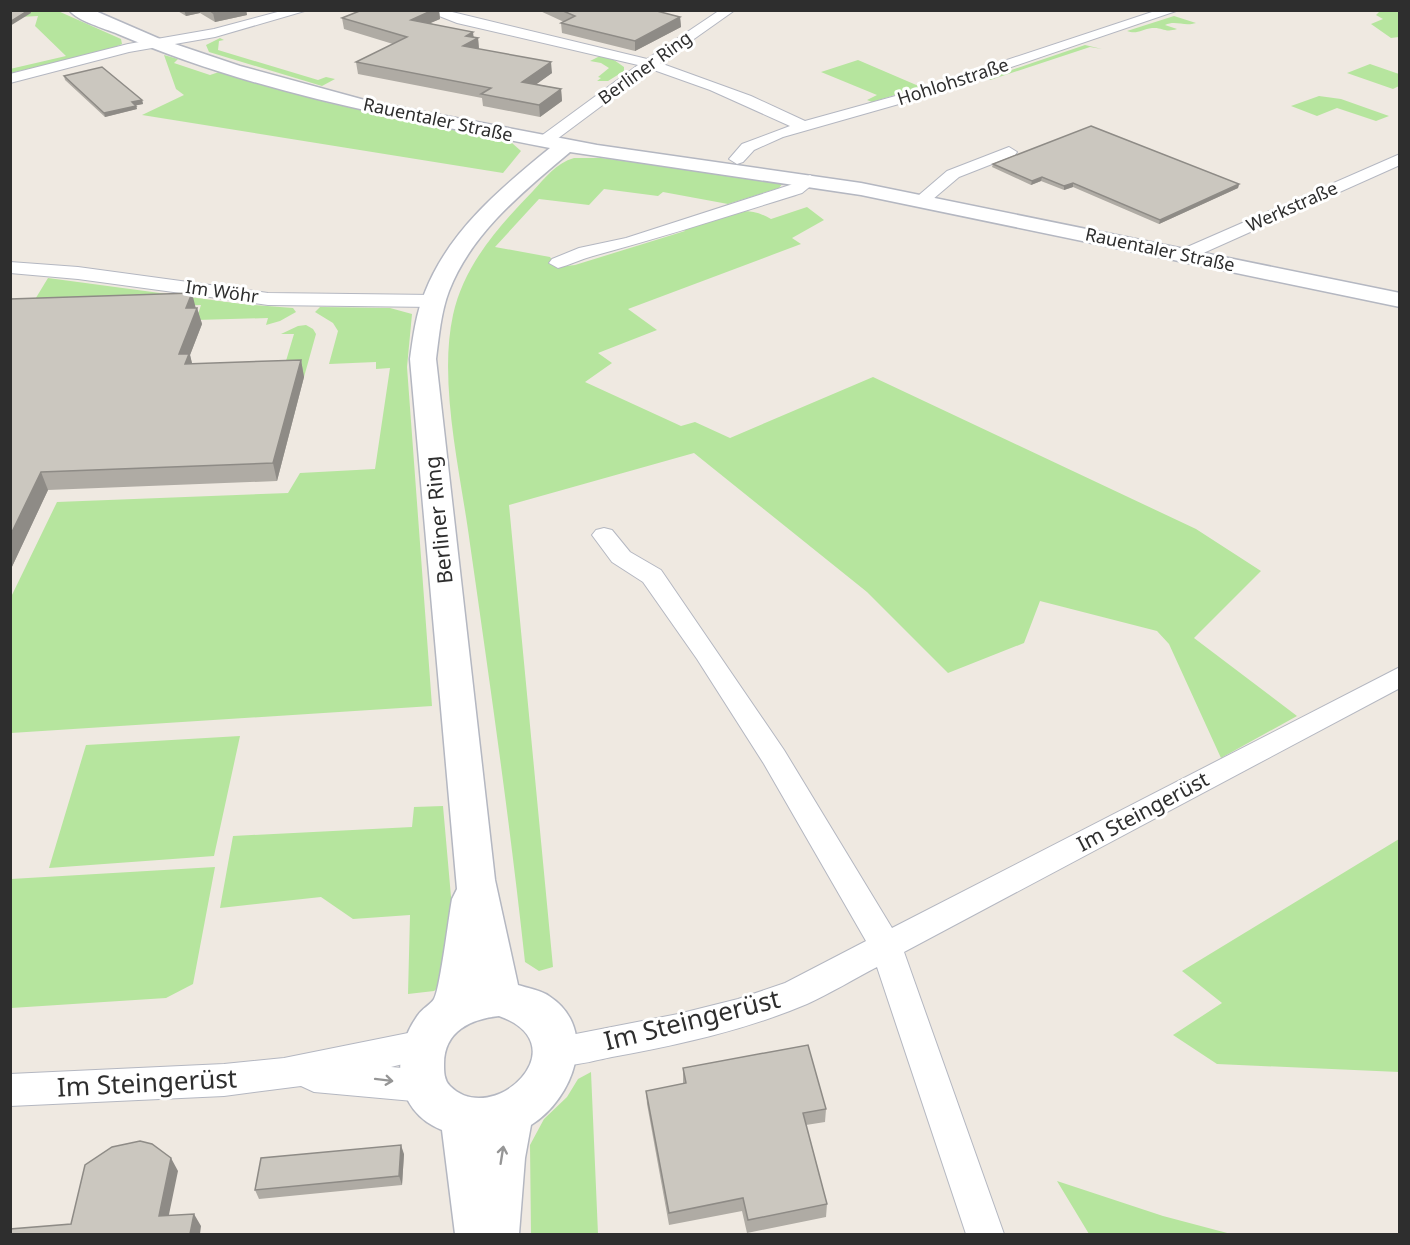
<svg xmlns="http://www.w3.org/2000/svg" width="1410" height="1245" font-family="'Noto Sans',sans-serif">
<rect width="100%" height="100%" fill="#efe9e1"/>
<path fill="#b6e59e" d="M13,11H58L121,39L122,44L110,49L11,73L10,69L66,56L35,26L38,16L19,17Z
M1375,11H1399V37L1391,38L1371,24L1383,19L1376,15L1379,12Z
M1174,16L1196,23C1184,27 1176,20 1165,25L1177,29C1164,33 1163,27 1152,28C1142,29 1137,35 1127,31Z
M220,38L224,40L219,41L218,50L318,80L326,77L335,79L322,86L209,52L206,45Z
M1085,45L1102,49L1090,47L990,80L985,79Z
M164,55L178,59L174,63L210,75L219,72L329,103L512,143L521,151L503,173L142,115L184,95L176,89Z
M600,56L614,60L624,67V71L608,81H597L601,78L598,77L609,68L601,63L590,61Z
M858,60L921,87L872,102L867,100L877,95L821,72Z
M1370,64L1399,74V86L1393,89L1347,73Z
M1319,96L1341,99L1389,116L1376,121L1337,108L1317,116L1291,106Z
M574,158H601L772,180L783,183L779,188L728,204L663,192L658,196L604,189L589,205L539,199L495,247L550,257L557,267L575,265L685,231L682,228C713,218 741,201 771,219L807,207L824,220L792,238L801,244L628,309L657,330L598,353L612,363L585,382L681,426L695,422L730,438L873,377L1196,529L1261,571L1194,638L1297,716L1221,758L1169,644L1157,631L1040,601L1024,643L948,673L867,592L694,453L509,505L553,967L539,971L525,962C510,823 490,684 470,544C461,475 438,383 453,315C464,265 498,227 533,191C545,178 556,163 574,158Z
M48,278L242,304L293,308L296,312L280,321L266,325L268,318L196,320L201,305L106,308L31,306Z
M320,307L390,308L412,314L407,367L432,706L11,733V597L57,502L288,493L300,473L375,469L390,368L376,369V362L329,364L338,331L333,323L315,312Z
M306,325L313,329L316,334L304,377L190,381L283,371L294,334H281L298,326Z
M240,736L214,856L49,868L86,745Z
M443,806L452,908L448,979L434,991L408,994L410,915L353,919L321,897L220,908L233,836L412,827L414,807Z
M1399,839V1072L1217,1064L1173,1035L1222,1003L1182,971Z
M215,867L193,984L166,998L11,1008V879Z
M591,1072L598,1234H531L530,1145L544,1119L567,1097L578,1079Z
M1057,1181L1163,1216L1231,1234H1089Z"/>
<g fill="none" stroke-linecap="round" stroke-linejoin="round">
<defs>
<path id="minor" d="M285,10H308L215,37L129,52L10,83V74L128,44L214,29Z
M424,10H444L647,59L720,10H735L660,63L751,96L805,121L910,92L1158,10H1179L920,98L783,137L754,150L743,162L737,164L729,159L742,144L790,126L710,90L651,69L549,145H537L535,142L537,139L638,65L457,23Z
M1009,147L1017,152L1015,155L959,177L926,205L920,206L912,201L947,171Z
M1400,154V165L1190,259H1178L1175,255L1178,251Z
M810,175L818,180L802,193C732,215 663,237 593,256C581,259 570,265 558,268L549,263L552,259L579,248L626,238L790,185Z
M10,262L78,267L268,293L434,295L443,301L434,307L268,305L78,279L10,273Z
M604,528L612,530L630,552L661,570L784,750L892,928L1400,667V688L904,952L1004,1234H966L877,967C854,979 831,993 807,1004C746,1030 678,1045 612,1057C591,1061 566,1070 545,1062L540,1051L545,1040L678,1014L738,999L785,983L866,941L764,764L697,659L643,582L612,562L592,535L596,530Z
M423,1030L435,1034L440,1045L435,1056L391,1067L424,1070L436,1075L441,1086L436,1097L424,1102L314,1092L301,1086L224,1096L10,1106V1074L224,1064L284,1058Z"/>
<path id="tertiary" d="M69,10H93L160,39L240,66L372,102L597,145L861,183L1400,293V307L861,195L570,152C523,192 472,232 449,291C441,312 439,336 436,359L495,880L518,985C527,988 541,990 549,996C600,1029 573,1099 531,1125L525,1158L519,1234H455L442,1130C393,1111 390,1053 418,1015C422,1009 431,1004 434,999C440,990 449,915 452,899L457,889L410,359C413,337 416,313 425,292C449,231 501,188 550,148C404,119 255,93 118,34C104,28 79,22 69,10ZM499,1016C581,1045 493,1129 450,1086C444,1080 444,1072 444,1064C444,1031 471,1019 499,1016Z"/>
</defs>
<use href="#minor" stroke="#b4b7c1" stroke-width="2"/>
<use href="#tertiary" stroke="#b4b7c1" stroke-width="3"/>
<use href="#minor" fill="#fff" fill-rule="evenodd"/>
<use href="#tertiary" fill="#fff" fill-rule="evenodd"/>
</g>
<path fill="#afaba4" d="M176,10H246L247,15L215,22L200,13L186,16Z
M362,10H439L440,19L430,23L478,38L479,49L552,73L536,84L561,89L562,101L540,117L483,106L482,98L358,74L356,62L393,44L344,29L342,18Z
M538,10H653L680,17L681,27L635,51L562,33L561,23L564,22Z
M64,76L142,100L143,104L136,105L137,109L105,117L65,80Z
M993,164L1239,184L1238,188L1159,224L1073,187L1064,190L1041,181L1031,185L992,167Z
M10,299L197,308L202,324L190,355L192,364L301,360L304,377L277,481L48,490L10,571Z
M683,1068L826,1109L825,1122L806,1125L827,1204L826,1217L747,1233L742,1211L669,1225L647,1104L646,1091L683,1084Z
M404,1154L402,1185L259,1199L255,1190Z"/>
<path fill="#8e8b86" d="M29,10H30L31,13L10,26V22Z
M184,10H200V13L186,16Z
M225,10H246L247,15L215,22L213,13Z
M433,10H439L440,19L412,31L411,20Z
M680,17L681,27L635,51V41Z
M473,32L474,40L478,38L479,50L463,46L466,36Z
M551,62L552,73L523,94L522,82Z
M561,89L562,101L540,117L539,105Z
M142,100L143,104L133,106L132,102Z
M136,106L137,109L105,117L104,113Z
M1042,177L1041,181L1031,185L1032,181Z
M1073,183V187L1064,190V186Z
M1239,184L1238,188L1159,224L1160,220Z
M192,293L196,309L186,308Z
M197,308L202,324L190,355L194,371L190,381L179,354Z
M301,360L304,377L277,481L273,463Z
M41,472L48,490L10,571V536Z
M401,1145L404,1154L402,1185L399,1176Z
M171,1158L178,1171L166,1229L159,1216Z
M194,1214L201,1226L200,1234H190Z"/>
<path fill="#cbc7bf" stroke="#8e8b86" stroke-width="1.5" d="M10,10H29L10,22Z
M209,10H225L213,13Z
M362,10H433L411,20L473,32L466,36L478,38L463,46L551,62L522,82L561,89L539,105L481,94L491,88L356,62L407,37L342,18Z
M561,10H653L680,17L635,41L561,23L575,16Z
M102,67L142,100L132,102L136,106L104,113L64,76Z
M1091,126L1239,184L1160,220L1073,183L1064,186L1042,177L1032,181L993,164Z
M192,293L186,308H197L179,354H189L185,364L301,360L273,463L41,472L10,536V299Z
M808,1045L826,1109L803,1113L827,1204L748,1220L743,1198L669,1213L646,1091L686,1083L683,1068Z
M140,1141L152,1144L171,1158L159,1216L194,1214L190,1234H10V1229L71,1224L85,1165L112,1147Z
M401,1145L399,1176L255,1190L261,1158Z"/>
<defs><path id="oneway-shaft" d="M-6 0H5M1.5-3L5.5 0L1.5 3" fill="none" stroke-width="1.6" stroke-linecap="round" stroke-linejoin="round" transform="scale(1.5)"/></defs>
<g stroke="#969696">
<use href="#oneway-shaft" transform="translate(384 1080) rotate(7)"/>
<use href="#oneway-shaft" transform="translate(502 1155) rotate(-81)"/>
</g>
<g text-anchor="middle" stroke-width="6" stroke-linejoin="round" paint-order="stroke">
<g font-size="18" fill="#2e2e2e" stroke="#fff">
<text transform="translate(645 68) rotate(-36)" y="6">Berliner Ring</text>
<text transform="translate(953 82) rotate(-18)" y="6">Hohlohstraße</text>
<text transform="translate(438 120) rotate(12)" y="6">Rauentaler Straße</text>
<text transform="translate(1292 207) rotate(-24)" y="6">Werkstraße</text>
<text transform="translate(1160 250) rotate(12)" y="6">Rauentaler Straße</text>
<text transform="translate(222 292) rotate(8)" y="6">Im Wöhr</text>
</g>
<g font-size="21" fill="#2e2e2e" stroke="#fff">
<text transform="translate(439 520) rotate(-96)" y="7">Berliner Ring</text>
<text transform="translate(1143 812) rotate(-28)" y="7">Im Steingerüst</text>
</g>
<g font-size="26" fill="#2e2e2e" stroke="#fff">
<text transform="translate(692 1020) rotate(-14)" y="9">Im Steingerüst</text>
<text transform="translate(147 1083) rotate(-3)" y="9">Im Steingerüst</text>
</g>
</g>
<rect width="1410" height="1245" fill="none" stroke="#2e2e2e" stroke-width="24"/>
</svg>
